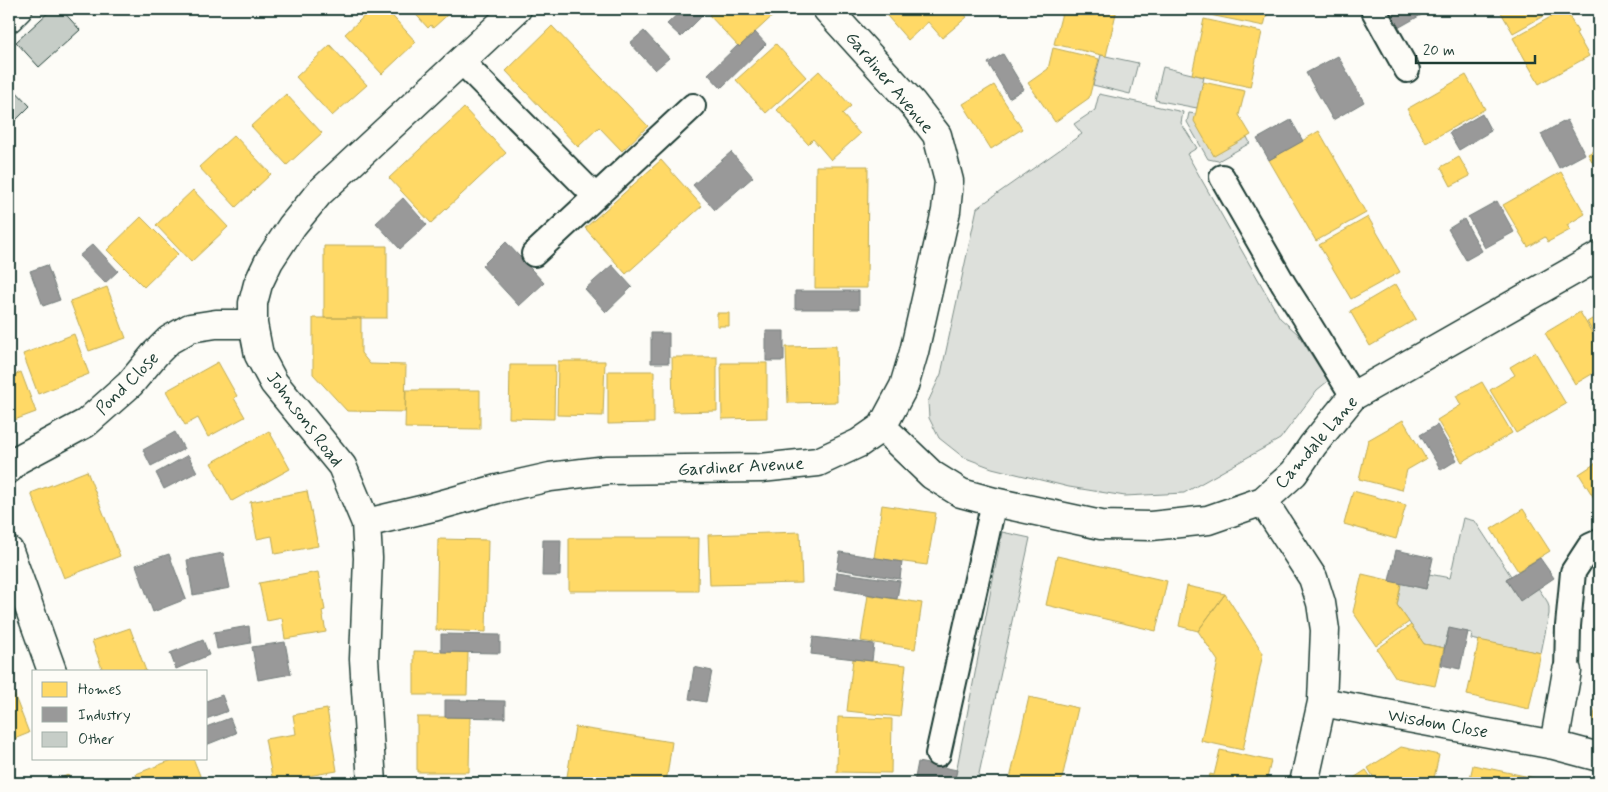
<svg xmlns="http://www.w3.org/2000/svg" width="1608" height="792" font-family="Mynerve,sans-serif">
<rect width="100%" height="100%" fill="#fdfcf7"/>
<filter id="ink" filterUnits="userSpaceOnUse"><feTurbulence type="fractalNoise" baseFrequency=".02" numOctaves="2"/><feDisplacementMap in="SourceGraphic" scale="10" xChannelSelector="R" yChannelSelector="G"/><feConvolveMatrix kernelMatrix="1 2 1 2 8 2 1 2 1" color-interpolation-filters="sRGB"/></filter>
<g filter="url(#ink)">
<path fill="#dde0db" stroke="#7e8e88" d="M1101,55L1138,63L1130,94L1093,85Z
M1163,67L1204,77L1197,108L1155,100Z
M1099,94L1183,112L1181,123L1197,148L1187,154L1280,318L1298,334L1328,381L1317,390L1280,439L1184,493L1125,496L1069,487L992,468L963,457L939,438L929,418L928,402L941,374L977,208L1082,134L1074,124L1095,110Z
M1189,113L1196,114L1247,137L1250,143L1218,161L1208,159L1187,122Z
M1463,518L1475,521L1511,576L1506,579L1520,600L1538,588L1547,601L1549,607V614L1541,653L1471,639L1472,633L1449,629L1444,648L1424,644L1397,605L1401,583L1426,589L1429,574L1450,578Z
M1002,532L1030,538L977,783H954Z"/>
<path fill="#ffd966" stroke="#bcaa57" d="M372,9H386L416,42L382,74L345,34Z
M411,9H454L433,28L431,25L428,28Z
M716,9H776L778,11L739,47L709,15Z
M881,9H960L967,17L942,38L928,22L908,40Z
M1063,9H1117L1106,56L1054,44Z
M1206,9H1268L1264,26L1205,14Z
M1499,9H1556L1513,33Z
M1565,9L1578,32L1576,33L1589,56L1539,84L1513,38Z
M1204,19L1262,32L1250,87L1192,74Z
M552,26L648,126L622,151L599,127L578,147L506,71Z
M776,44L806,77L766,113L736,80Z
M330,45L367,85L332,116L296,77Z
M1053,48L1099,59L1089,98L1055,122L1028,83L1048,69Z
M819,71L851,106L842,114L860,134L831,160L813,139L808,144L777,110Z
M1466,75L1485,109L1426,143L1407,109Z
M1203,82L1245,91L1239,115L1251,135L1214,156L1194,121Z
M994,85L1022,129L991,149L963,104Z
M286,94L322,133L287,165L251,126Z
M464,108L506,153L431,223L389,178Z
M1319,131L1366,213L1316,241L1269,160Z
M234,135L271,174L236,207L199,167Z
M1599,148V174L1588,154Z
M1459,157L1470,176L1451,186L1441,167Z
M661,160L702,206L626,274L585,228Z
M816,166H868L867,288H815Z
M1561,172L1585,214L1567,225L1570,230L1548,242L1545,237L1528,247L1503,205Z
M193,190L228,227L191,262L156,225Z
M141,217L178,254L144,287L107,250Z
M1368,217L1400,272L1351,299L1319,245Z
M324,246H387V318H324Z
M1396,284L1416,319L1370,346L1350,311Z
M107,287L126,338L89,351L70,301Z
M1580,312L1599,345V370L1575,384L1545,333Z
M717,313H729V326H717Z
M1599,315V342L1587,322Z
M313,318H361V353L370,364L406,365L405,412L347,411L313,374Z
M74,334L89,374L38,394L23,354Z
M836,346L837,402L788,403L786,347Z
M1535,352L1566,404L1516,433L1490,390L1515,375L1510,367Z
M672,357H717V411L673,412Z
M558,361H605L603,416L557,415Z
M218,362L237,396L234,398L245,417L208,437L198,418L185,425L166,391Z
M721,363H767V418L722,419Z
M510,365H555L554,419L509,418Z
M608,371H654V423L608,424Z
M21,372L36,412L9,422V377Z
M1482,382L1512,433L1462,462L1437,420L1461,405L1456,396Z
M406,390H480V429L405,428Z
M1403,420L1426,459L1407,470L1402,490L1359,479L1368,440Z
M269,431L290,469L232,501L211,463Z
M1599,461V506L1579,474Z
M87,471L120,556L64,578L31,493Z
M307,491L318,546L275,554L272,536L257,539L250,502Z
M1353,491L1406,505L1396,539L1344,524Z
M882,505L936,513L927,565L874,558Z
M1523,509L1550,551L1518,571L1491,529Z
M800,532L802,583L710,585L708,535Z
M569,538H699L698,591H569Z
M438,539L488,540L486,632L436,630Z
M1057,556L1167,581L1156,631L1046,605Z
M318,572L325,610L322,611L326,632L285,639L282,618L267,621L259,583Z
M1362,574L1401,583L1397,605L1409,622L1376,646L1353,612Z
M1187,586L1225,594L1198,631L1179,626Z
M1225,594L1263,653L1243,750L1201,741L1218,661L1198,631Z
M868,595L922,603L915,649L861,641Z
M1411,625L1424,644L1444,648L1435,686L1396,678L1377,649Z
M130,628L146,671H103L92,641Z
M1479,640L1541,653L1529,709L1467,695Z
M414,651L468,652L467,695H414Z
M853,659L906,665L900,717L847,711Z
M9,681L29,733L9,741Z
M1599,691V723L1593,721Z
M1029,697L1078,708L1061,783H1009Z
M327,709L337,771L273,782L265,739L296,734L293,715Z
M417,717H470L469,772H417Z
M838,717L892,719L891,773L837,772Z
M575,727L672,742L666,783H566Z
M1401,747L1439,755L1433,783H1377L1368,768Z
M1220,750L1271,761L1266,783H1208L1210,774L1214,775Z
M177,758H193L203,783H139L136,774Z
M1473,765L1558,783H1469Z
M1366,770L1375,783H1346Z
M68,775L71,783H48L54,781Z"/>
<path fill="#999" stroke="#747d7b" d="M683,9H709L681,37L667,24Z
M1387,9H1427L1428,11L1398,28Z
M644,31L669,58L655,70L630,43Z
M755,32L766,44L721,88L708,74L738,45L739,47Z
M1003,54L1024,89L1009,98L988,63Z
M1338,56L1364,102L1333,120L1306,73Z
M1482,114L1491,131L1459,150L1449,133Z
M1291,120L1303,141L1269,160L1257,139Z
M1567,120L1585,154L1559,168L1541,134Z
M731,152L753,177L715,210L693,185Z
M403,198L427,225L400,249L376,223Z
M1497,201L1514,232L1485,248L1468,217Z
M1464,219L1482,251L1466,260L1448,229Z
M506,242L544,283L519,306L482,266Z
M93,244L118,271L105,283L79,256Z
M47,265L60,300L43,306L30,271Z
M612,265L632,287L606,312L585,289Z
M795,291H859V309H795Z
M766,331H784V361H766Z
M651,333H669V363H651Z
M1437,425L1457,460L1441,470L1420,435Z
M175,432L184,449L151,466L143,450Z
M188,455L197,472L164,489L156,473Z
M543,540H561L560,576H542Z
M1396,550L1433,558L1426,589L1389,581Z
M840,552L902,562L900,579L837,569Z
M223,553L230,588L193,595L187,560Z
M169,554L186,599L153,612L136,565Z
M1540,558L1554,578L1520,601L1506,579Z
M837,572L900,581L897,599L835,589Z
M249,626L251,643L217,649L214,632Z
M1449,628L1468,632L1460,669L1441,665Z
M441,634L500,635V653L441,652Z
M813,637L874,644L872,661L811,654Z
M203,640L209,655L176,669L170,653Z
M285,642L291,674L258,680L252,647Z
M694,667L712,671L706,702L689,699Z
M222,695L228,711L206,719V701Z
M445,700L505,701V718L445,717Z
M230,718L236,733L206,745V727Z
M918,762L957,770L954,783H914Z"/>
<path fill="#c6cdc7" stroke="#1f3d34" d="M52,9H61L80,30L39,67L16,42Z
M89,9H104L96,17Z
M9,84L30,106L9,127Z"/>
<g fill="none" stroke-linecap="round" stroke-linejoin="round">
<defs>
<path id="lane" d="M1373,9L1407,70
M461,61L595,196
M1222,177L1284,285L1302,313L1353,396
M534,254L693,106
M1567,671L1568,626L1573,572L1590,546L1599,542
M938,754L994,502"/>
<path id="street" d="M9,18L18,9
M882,427L932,475L961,493L994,502L1101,525L1151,526L1208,520L1263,501L1294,473L1313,445L1353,396L1599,256
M9,469L17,460L86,423L130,384L155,354L169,340L190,328L216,324H253
M1263,501L1313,578L1321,603L1325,630L1322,702L1304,783
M366,523L433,507L497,489L550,477L607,470L761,468L818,462L859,443L882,427L904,386L914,352L946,211L949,181L937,135L913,104L827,9
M9,551L52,671
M1322,702L1554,745L1567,671
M1554,745L1599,757
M372,783L364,659L368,558L366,523L342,466L274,383L259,355L253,324V303L258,284L269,261L292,226L319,193L517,9"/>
</defs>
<use href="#lane" stroke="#1f3d34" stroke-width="28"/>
<use href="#street" stroke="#1f3d34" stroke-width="31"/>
<use href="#lane" stroke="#fdfcf7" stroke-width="24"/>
<use href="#street" stroke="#fdfcf7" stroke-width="28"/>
</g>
</g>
<g text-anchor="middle" stroke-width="5" stroke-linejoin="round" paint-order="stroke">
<g font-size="18" fill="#1f3d34" stroke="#fdfcf7">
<text transform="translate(890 82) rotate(50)" y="6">Gardiner Avenue</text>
<text transform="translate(127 383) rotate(-45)" y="6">Pond Close</text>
<text transform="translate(305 419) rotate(53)" y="6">Johnsons Road</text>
<text transform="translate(1316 442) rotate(-49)" y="6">Camdale Lane</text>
<text transform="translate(741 466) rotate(-3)" y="6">Gardiner Avenue</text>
<text transform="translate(1438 723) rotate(10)" y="6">Wisdom Close</text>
</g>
</g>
<rect width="1608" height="792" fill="none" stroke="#fdfcf7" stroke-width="30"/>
<rect x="15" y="15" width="1578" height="762" fill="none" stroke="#1f3d34" stroke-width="2" filter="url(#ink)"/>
<rect x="32" y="670" width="175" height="90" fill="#fdfcf7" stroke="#a4b0a9"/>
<rect x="42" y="682" width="25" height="15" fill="#ffd966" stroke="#a4b0a9"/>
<text x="78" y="694" font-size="15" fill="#1f3d34">Homes</text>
<rect x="42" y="707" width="25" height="15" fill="#999999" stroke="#a4b0a9"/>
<text x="78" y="720" font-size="15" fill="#1f3d34">Industry</text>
<rect x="42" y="732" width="25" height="15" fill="#c6cdc7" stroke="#a4b0a9"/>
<text x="78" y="744" font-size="15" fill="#1f3d34">Other</text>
<path d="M1416 55v8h119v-8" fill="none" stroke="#1f3d34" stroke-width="2.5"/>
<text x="1423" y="55" font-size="15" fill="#1f3d34" stroke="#fdfcf7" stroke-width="4" paint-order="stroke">20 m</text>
</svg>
